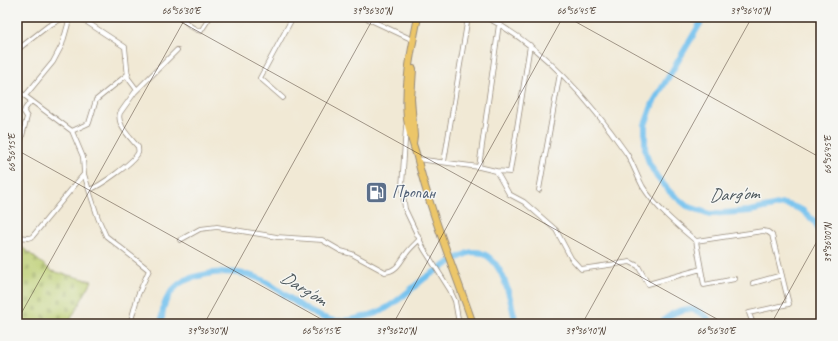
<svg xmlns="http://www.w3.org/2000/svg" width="838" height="341" font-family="Caveat,sans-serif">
<defs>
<pattern id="cemetery-stones" width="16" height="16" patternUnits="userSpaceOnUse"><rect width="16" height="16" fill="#bcce71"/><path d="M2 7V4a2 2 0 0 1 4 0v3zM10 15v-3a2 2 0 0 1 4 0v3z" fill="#a2b161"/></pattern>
</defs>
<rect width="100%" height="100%" fill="#f6f6f2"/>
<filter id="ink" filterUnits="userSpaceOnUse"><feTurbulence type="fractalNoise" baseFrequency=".025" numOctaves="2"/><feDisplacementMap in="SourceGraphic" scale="8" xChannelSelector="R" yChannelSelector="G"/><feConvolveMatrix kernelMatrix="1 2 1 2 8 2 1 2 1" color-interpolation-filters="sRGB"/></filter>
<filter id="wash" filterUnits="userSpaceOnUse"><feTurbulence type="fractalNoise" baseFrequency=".012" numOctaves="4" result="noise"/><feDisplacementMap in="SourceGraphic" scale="16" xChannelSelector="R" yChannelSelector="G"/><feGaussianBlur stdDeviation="0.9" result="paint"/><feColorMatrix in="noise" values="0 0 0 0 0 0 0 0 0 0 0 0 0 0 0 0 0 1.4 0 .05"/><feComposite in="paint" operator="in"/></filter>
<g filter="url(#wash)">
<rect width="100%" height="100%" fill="#f1e9d5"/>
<path fill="url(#cemetery-stones)" stroke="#7c7c48" d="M23,248L52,271L92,281L68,324H17V267Z"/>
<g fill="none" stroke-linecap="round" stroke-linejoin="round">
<path stroke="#73c1ee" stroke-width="6" d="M704,17L653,103L645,125V149L649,163L657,177L670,192L687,206L710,214L750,211L783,204L792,206L802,210L815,222L821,235
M162,324C161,308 166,295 179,284C188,277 202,275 213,273C231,271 250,273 266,282C289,295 310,318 337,321C350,321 370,316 381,311C396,304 407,292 420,282C428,275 464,253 472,252C475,252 479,252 481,253C505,261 511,303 516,324
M660,324C676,307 697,302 712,324"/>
</g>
</g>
<g filter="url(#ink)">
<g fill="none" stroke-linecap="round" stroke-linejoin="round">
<defs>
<path id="street" d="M79,17L125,47L128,78L137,90
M181,17C186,23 192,29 201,31L210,17
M364,17L413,40
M486,17C544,47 590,101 627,154C633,164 637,176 643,187C656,208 677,225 696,241L763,231L768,232L772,235L789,304L749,313L753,324
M17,50L48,26L65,17
M17,90L72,131L83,157L84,174L89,190L98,218L106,236L149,270L138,295L130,324
M25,96L53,62L62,45L70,17
M283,98L260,78L293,17
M406,126L402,186L405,209L424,249L450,290L455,301L459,324
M72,131L89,123L96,100L128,74
M17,147L20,144L27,117L24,112L25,109L31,101
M417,159L479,167L496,171L509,194L524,202L556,230L571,258L581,269L630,262L638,266L648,284L701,269
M444,162L468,17
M479,167L499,24
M496,171L510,172L530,45
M89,190C100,186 133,163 138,153C139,151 138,149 138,147C131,138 116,125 120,113L135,92L177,50
M539,190L560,73
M17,237L29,238L32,237L84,174
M180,240L200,229L217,227L277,237L322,240L341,251L352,254L385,272C397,271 400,262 406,254C410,248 415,244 420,239
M696,241L704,285L735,279
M753,283L782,275"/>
<path id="primary" d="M418,17C411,51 404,84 407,119C409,134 413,143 417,157C431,214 454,269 473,324
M413,69L411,99L414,136L413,143"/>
</defs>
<use href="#street" stroke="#968a7a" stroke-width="5.5"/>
<use href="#primary" stroke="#968a7a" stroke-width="8"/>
<use href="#street" stroke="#fff" stroke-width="4"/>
<use href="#primary" stroke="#ecc669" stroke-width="6"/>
</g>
</g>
<path fill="none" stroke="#3b2a1e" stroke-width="1" stroke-opacity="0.45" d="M172,17L726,324M567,17L821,158M17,150L330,324M17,321L186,17M204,324L374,17M393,324L563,17M582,324L752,17M771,324L821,234"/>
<defs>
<symbol id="fuel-square" viewBox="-11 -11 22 22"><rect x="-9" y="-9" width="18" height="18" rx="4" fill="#5c6f8a" stroke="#f6f6f2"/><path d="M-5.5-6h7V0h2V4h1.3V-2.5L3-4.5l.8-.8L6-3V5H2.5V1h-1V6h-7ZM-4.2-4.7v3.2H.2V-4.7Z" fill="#fff"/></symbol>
</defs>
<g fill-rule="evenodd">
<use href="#fuel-square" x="364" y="180" width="25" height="25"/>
</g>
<g text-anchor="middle" stroke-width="3" stroke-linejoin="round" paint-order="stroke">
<g font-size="17" fill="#4e5e75" stroke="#f6f6f2" text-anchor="start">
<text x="392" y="198">Пропан</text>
</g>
<g font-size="18" font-style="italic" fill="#4c575c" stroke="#f6f6f2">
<text transform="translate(734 194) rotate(-3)" y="6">Darg'om</text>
<text transform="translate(304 288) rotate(31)" y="6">Darg'om</text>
</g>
</g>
<rect width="838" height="341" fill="none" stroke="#f6f6f2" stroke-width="44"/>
<rect x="22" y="22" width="794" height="297" fill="none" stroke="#3b2a1e" stroke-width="1.5"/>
<g font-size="10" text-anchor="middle" fill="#3b2a1e">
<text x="181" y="14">66°56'30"E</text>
<text x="372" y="14">39°36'30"N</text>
<text x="576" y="14">66°56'45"E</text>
<text x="750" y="14">39°36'10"N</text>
<text transform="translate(11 153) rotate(-90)" y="4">66°56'15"E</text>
<text transform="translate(827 155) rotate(-90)" y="4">66°56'45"E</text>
<text transform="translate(827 243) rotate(-90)" y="4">39°36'00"N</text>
<text x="207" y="334">39°36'30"N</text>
<text x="321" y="334">66°56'15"E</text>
<text x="396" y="334">39°36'20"N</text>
<text x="585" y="334">39°36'10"N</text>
<text x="716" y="334">66°56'30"E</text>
</g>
</svg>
